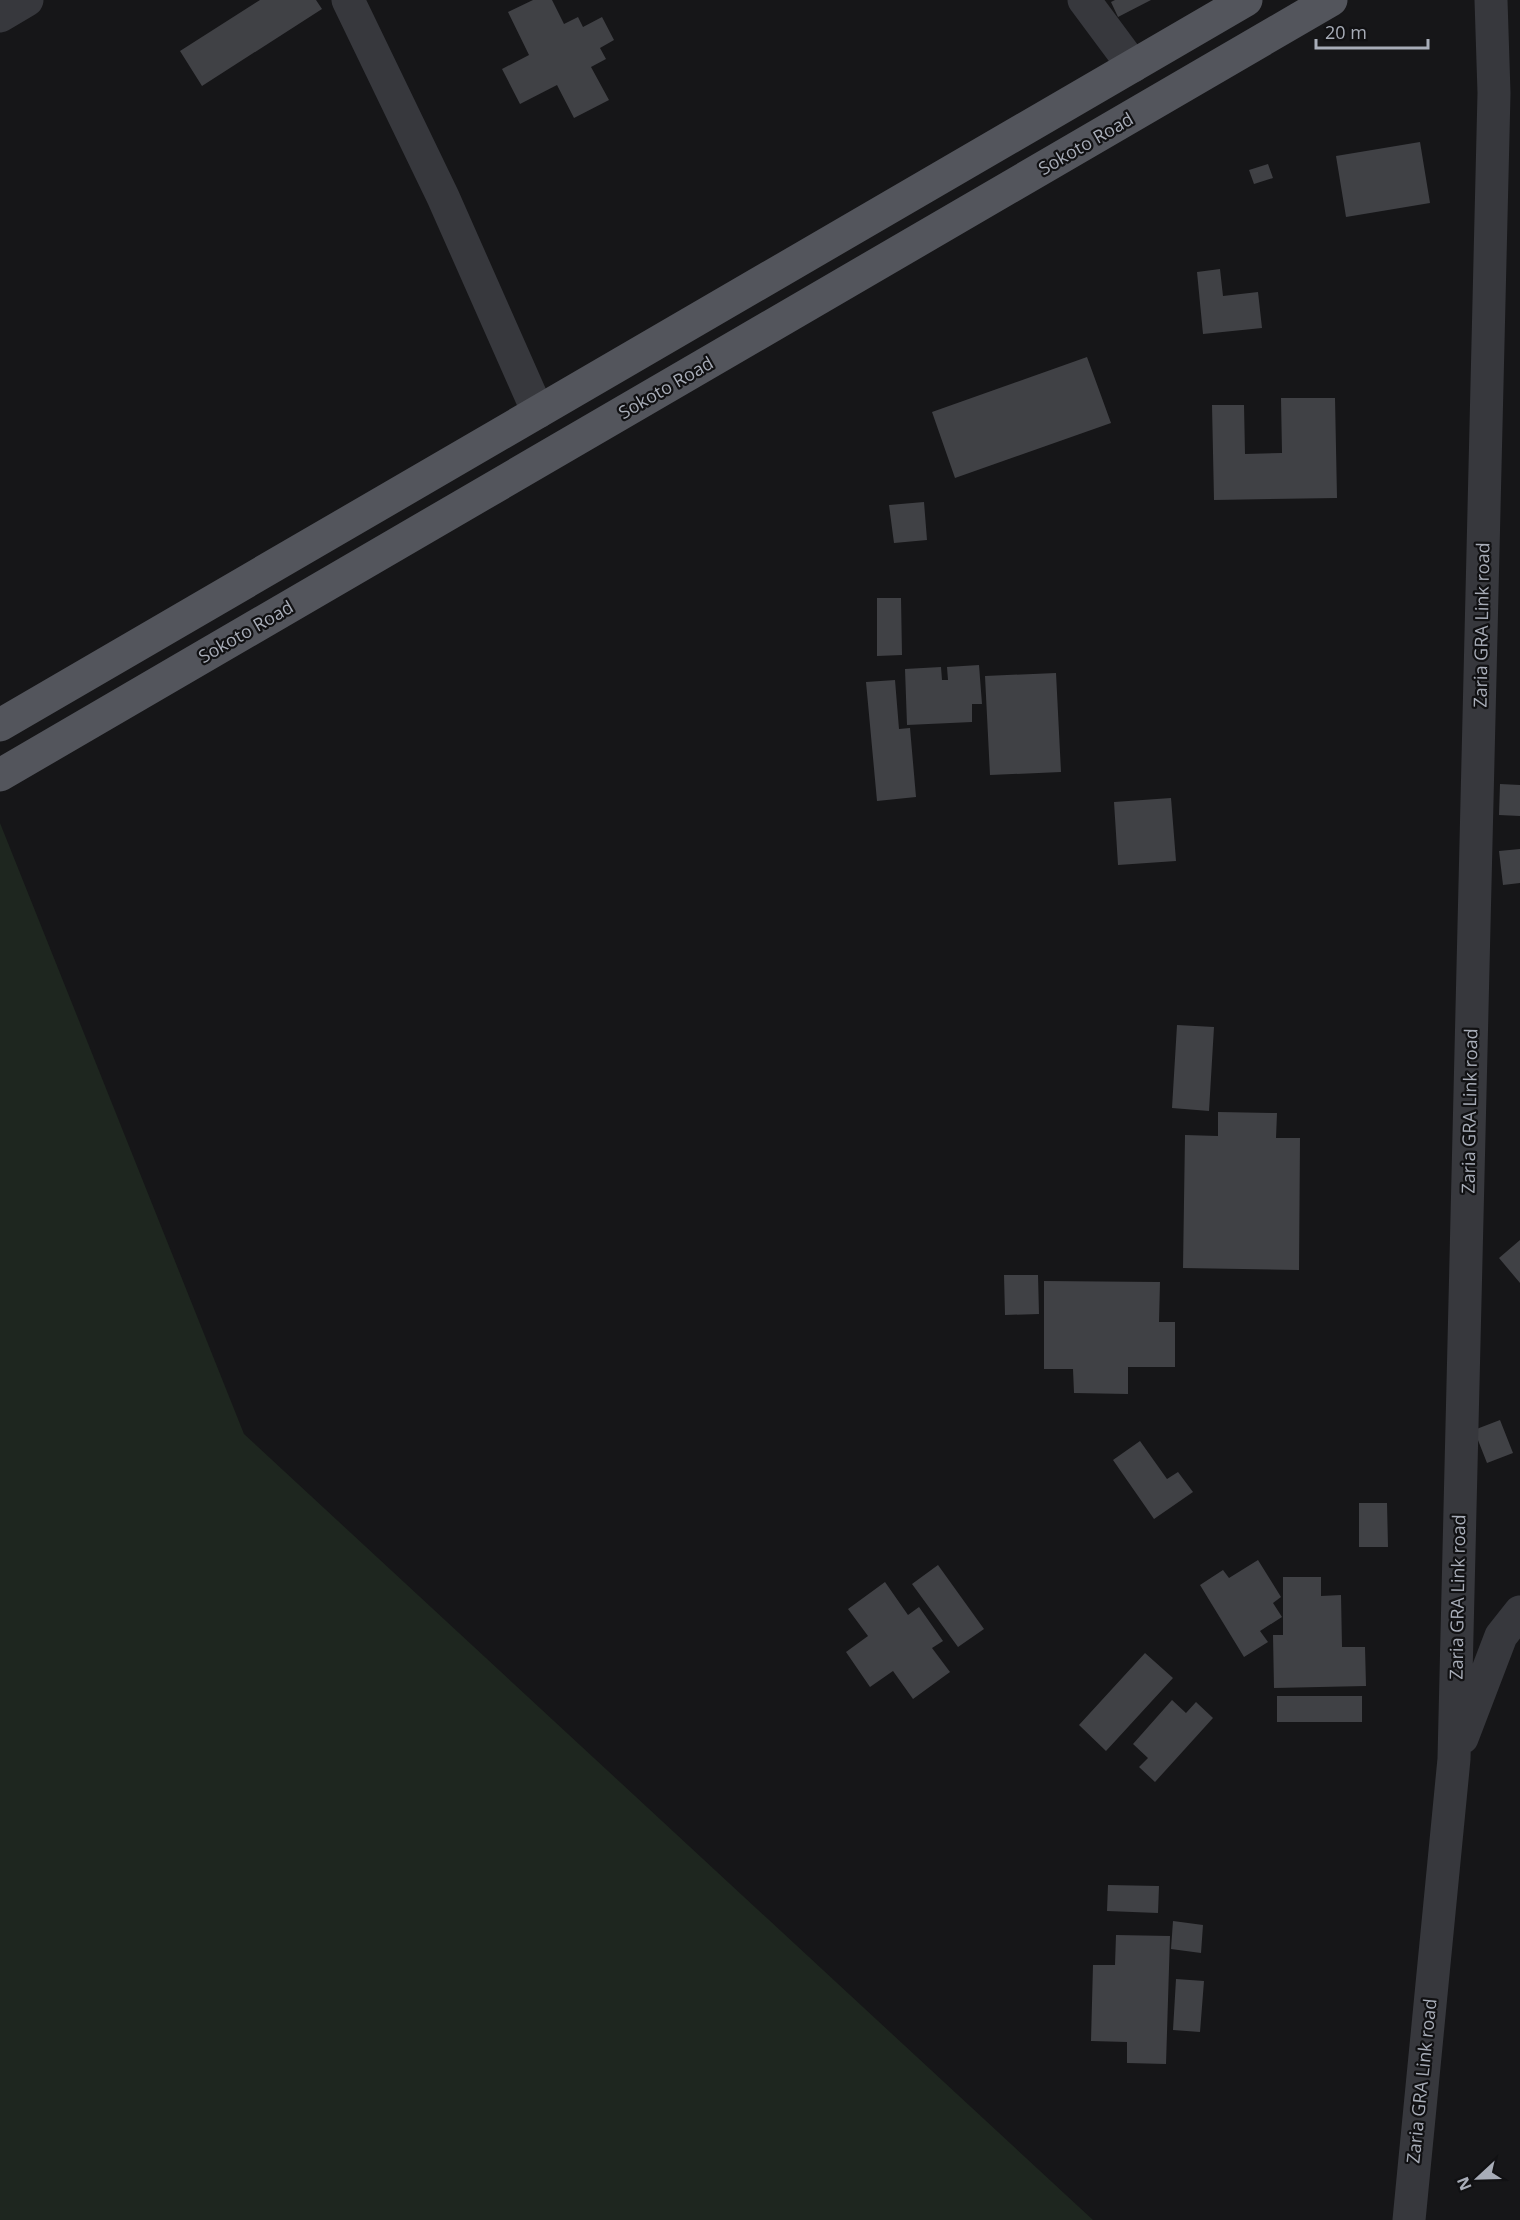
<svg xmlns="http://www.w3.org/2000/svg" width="1520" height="2220" font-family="'Open Sans',sans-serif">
<rect width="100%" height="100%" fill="#161618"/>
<path fill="#1e261f" d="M0,823L244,1434L1093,2220H0Z"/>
<path fill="#404145" d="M260,0H316L322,9L202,86L180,51Z
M533,0H552L564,24L578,17L583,27L602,17L614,40L600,48L606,59L591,67L609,100L574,118L557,85L520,104L502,69L529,55L508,12Z
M1115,0H1151L1118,17L1111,2Z
M1420,142L1430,203L1346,217L1336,156Z
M1268,164L1273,178L1254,184L1249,170Z
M1220,269L1223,296L1258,292L1262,328L1203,334L1197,272Z
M1087,357L1111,423L955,478L932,412Z
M1281,398H1335L1337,498L1214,500L1212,405H1244L1245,454L1282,453Z
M924,502L927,540L894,543L889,505Z
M877,598H901L902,655L877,656Z
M979,665L982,704H972V722L907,725L905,669L941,667L942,680H948L947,667Z
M1056,673L1061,772L990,775L985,676Z
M895,680L899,729L910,728L916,797L877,801L866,682Z
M1500,784L1520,785V816L1499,815Z
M1171,798L1176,861L1118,865L1114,802Z
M1520,849V883L1503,885L1499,851Z
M1177,1025L1214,1027L1209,1111L1172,1108Z
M1218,1112L1277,1113L1276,1138H1300L1299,1270L1183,1268L1185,1135L1218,1136Z
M1520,1240V1283L1499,1258Z
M1004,1275H1038L1039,1314L1005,1315Z
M1044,1281L1160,1282L1159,1322H1175V1367H1128V1394L1074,1393L1073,1369H1044Z
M1500,1420L1513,1453L1487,1463L1474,1430Z
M1140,1441L1167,1479L1178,1472L1193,1492L1154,1519L1113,1460Z
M1359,1503H1387L1388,1547H1359Z
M1258,1560L1281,1597L1273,1603L1282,1617L1260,1631L1268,1642L1244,1657L1200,1585L1223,1570L1229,1578Z
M938,1565L984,1629L958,1647L912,1584Z
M1283,1577H1321V1596L1341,1595L1342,1647H1365L1366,1686L1274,1688L1273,1635H1283Z
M885,1582L908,1615L919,1607L943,1641L932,1648L950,1672L913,1699L893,1671L870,1687L846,1652L868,1636L848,1609Z
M1145,1653L1173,1678L1106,1751L1079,1725Z
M1277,1696H1362V1722H1277Z
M1172,1700L1186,1713L1196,1702L1213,1718L1155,1782L1139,1767L1148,1758L1133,1744Z
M1108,1885L1159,1886L1158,1913L1107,1911Z
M1173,1921L1203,1925L1201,1953L1171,1949Z
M1116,1935L1170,1936L1166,2064L1127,2063V2042L1091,2041L1093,1965H1115Z
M1176,1979L1204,1981L1200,2032L1173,2030Z"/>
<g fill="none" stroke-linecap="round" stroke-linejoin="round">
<path stroke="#37383d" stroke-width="33" d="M348,0L443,197L538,412
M1084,0L1133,66
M0,16L27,0
M1462,1738L1501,1636L1520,1612
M1409,2220L1454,1759L1494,93L1491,0"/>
<path stroke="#53555c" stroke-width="33" d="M0,725L1246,0
M0,775L1331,0"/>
</g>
<g text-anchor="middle" stroke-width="4.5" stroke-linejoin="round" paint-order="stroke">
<g font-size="18" fill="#a8adb8" stroke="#111113">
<text transform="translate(1086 144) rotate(-30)" y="6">Sokoto Road</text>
<text transform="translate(666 388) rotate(-30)" y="6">Sokoto Road</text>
<text transform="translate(1482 625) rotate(-89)" y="6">Zaria GRA Link road</text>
<text transform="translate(246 632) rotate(-30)" y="6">Sokoto Road</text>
<text transform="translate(1470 1111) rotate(-89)" y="6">Zaria GRA Link road</text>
<text transform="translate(1458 1597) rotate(-89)" y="6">Zaria GRA Link road</text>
<text transform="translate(1422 2081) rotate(-84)" y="6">Zaria GRA Link road</text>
</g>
</g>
<g transform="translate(1478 2178) rotate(248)" stroke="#111113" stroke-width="4.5" paint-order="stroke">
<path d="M0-4.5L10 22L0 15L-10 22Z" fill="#a8adb8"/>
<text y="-9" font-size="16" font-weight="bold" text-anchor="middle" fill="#a8adb8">N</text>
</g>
<path d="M1316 39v9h112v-9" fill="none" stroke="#a8adb8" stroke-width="3"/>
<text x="1325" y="39" font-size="18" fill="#a8adb8" stroke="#111113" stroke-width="4.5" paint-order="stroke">20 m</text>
</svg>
